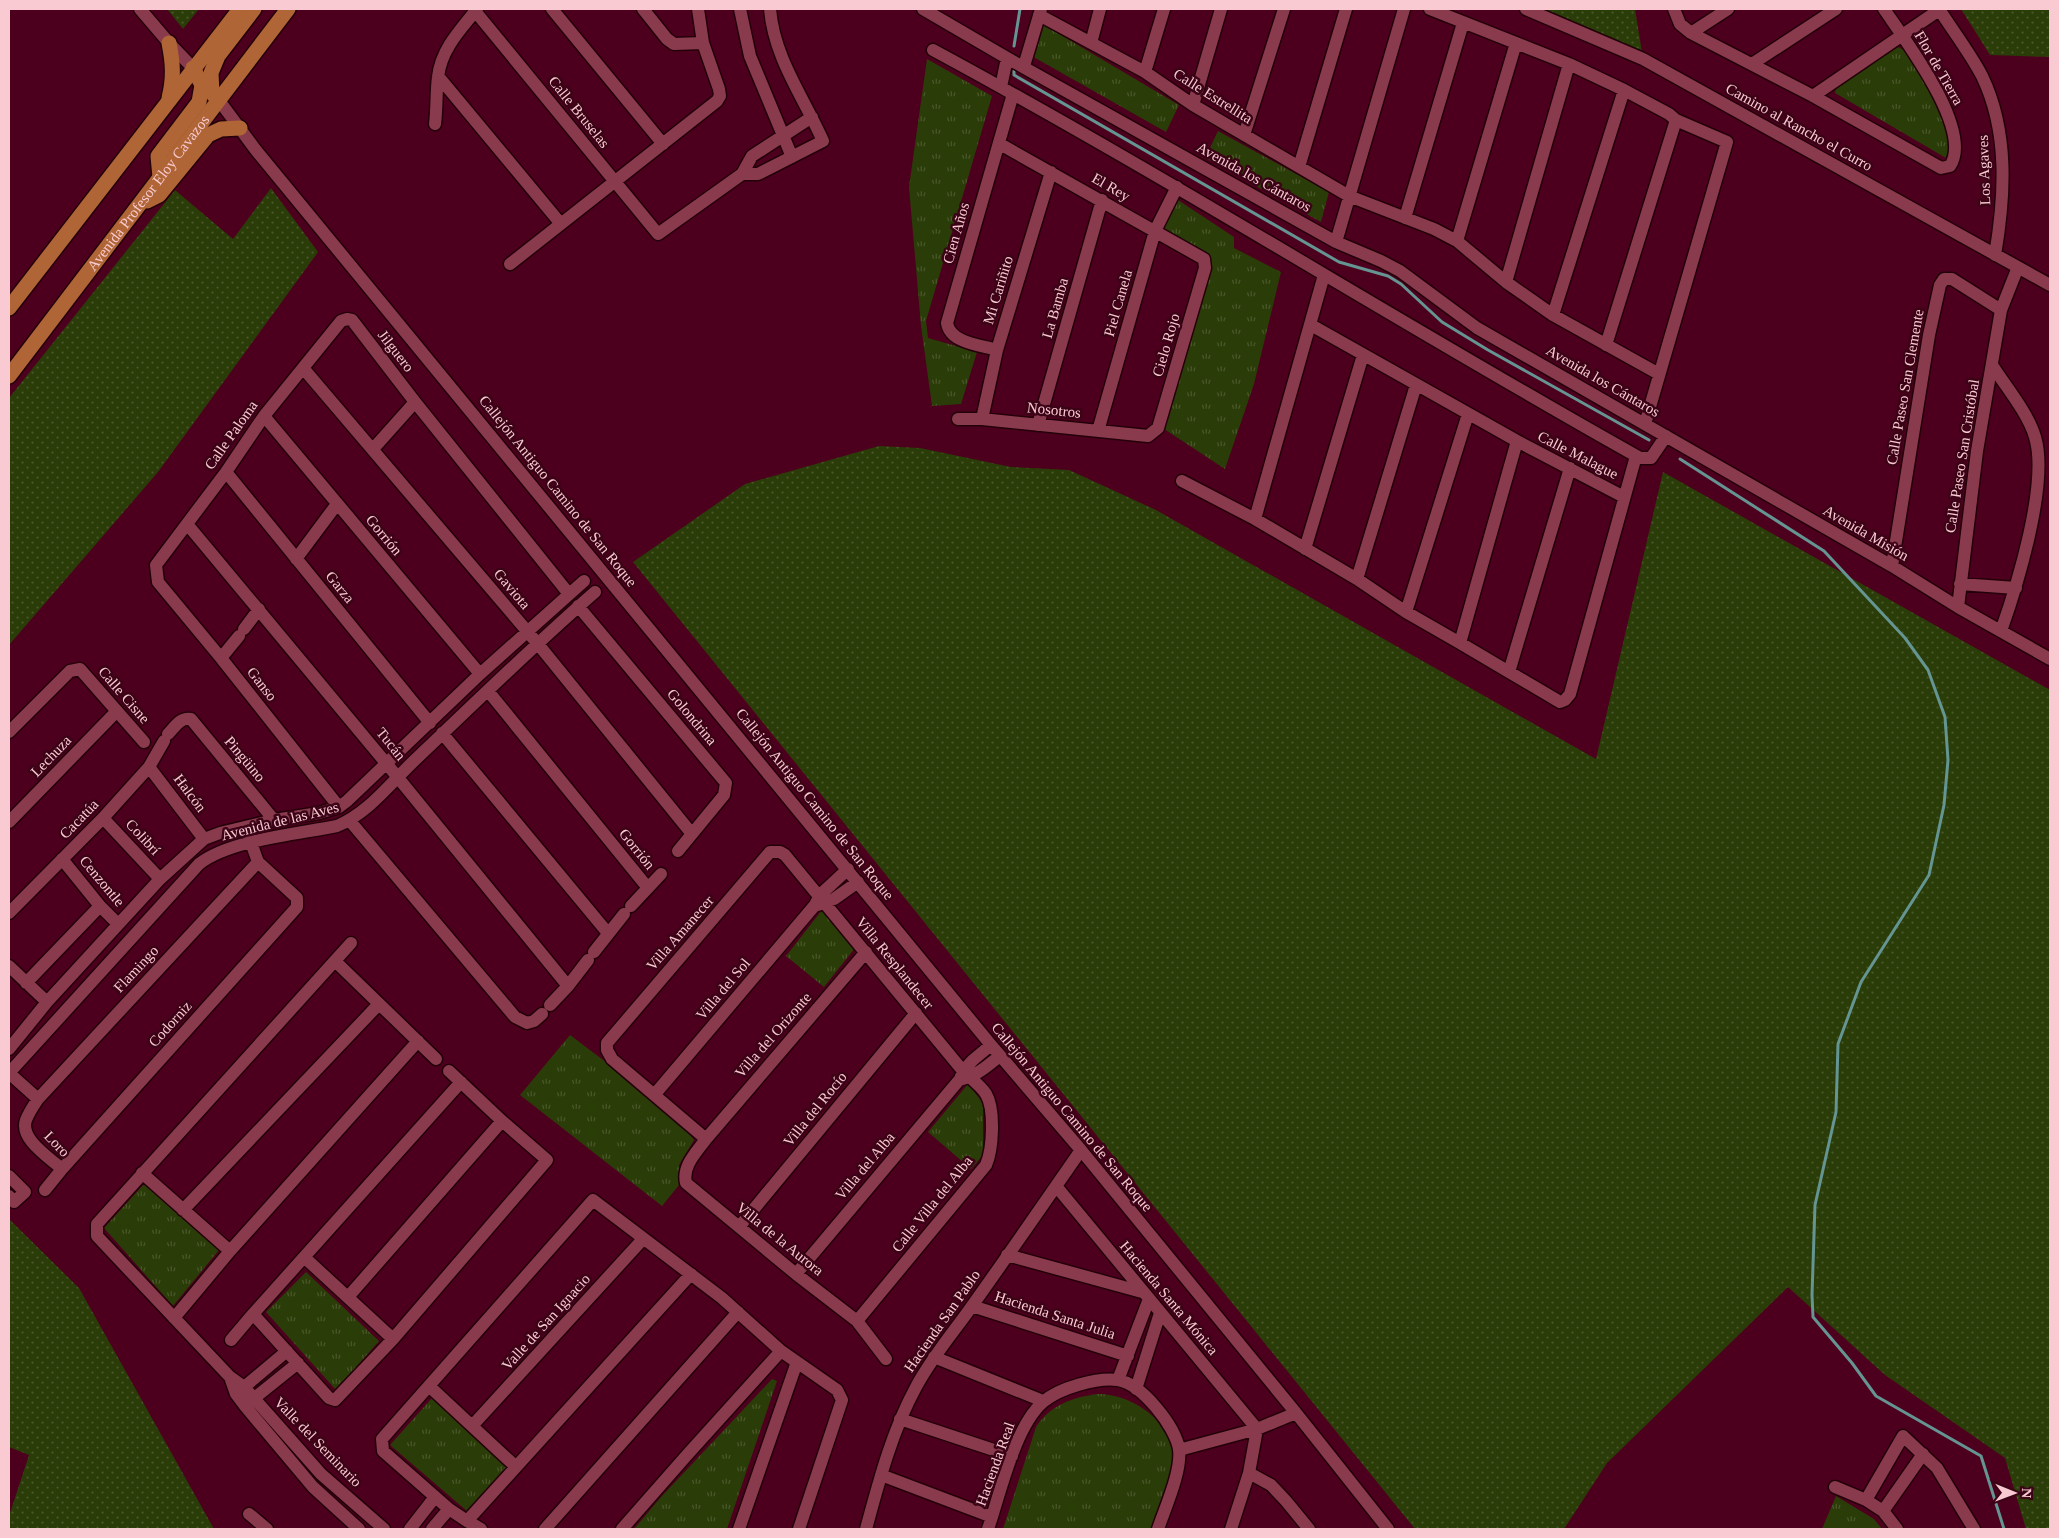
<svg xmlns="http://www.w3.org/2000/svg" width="2059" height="1538" font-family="Georgia,serif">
<defs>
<pattern id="grass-dots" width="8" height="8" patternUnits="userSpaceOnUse" patternTransform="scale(1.25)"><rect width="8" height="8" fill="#2a3c07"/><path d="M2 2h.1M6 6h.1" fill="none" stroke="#4a572a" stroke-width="1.8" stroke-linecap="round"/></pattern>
<pattern id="park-tufts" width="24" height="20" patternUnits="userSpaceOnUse" patternTransform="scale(1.25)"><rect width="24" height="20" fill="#2a3c07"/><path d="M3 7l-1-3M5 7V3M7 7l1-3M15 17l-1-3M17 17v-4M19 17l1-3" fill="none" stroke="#4a572a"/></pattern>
</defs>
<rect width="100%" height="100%" fill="#4d001d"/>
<path fill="url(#grass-dots)" d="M167,9H199L183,29Z
M1540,9H1635L1643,59Z
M1961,9H2050V57L1990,55Z
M271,188L318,252L158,472L9,645V398L175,190L233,239Z
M879,446L920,448L1011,467L1069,470L1156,510L1596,759L1663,472L2050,690V1529H2026L2005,1458L1885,1375L1788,1287L1607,1463L1564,1529H1415L633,562L745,484Z
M9,1219L79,1288L214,1529H9V1516L29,1455L9,1447Z"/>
<path fill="url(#park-tufts)" d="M1039,22L1179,105L1166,132L1030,55Z
M1898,47L1904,50L1936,99L1948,127L1952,154L1946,158L1835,93L1836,87Z
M927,59L992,96L926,321L928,338L977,352L961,404L932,406L921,326L909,187Z
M1218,131L1329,192L1321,222L1205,158Z
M1175,198L1234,237V248L1281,272L1254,384L1225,469L1161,427L1211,258L1162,227Z
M822,910L855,948L824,987L786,956Z
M570,1035L631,1081L687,1131L694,1140L679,1165V1185L662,1206L520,1095Z
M968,1084L983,1103V1155L971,1169L928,1132Z
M144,1184L219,1250L173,1306L104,1228Z
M306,1272L379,1341L336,1390L266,1312Z
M772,1379L777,1381L727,1529H634L661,1497Z
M1098,1394C1132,1394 1173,1421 1173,1459C1173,1482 1161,1507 1153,1529H1003L1036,1427C1050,1405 1073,1397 1098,1394Z
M432,1398L509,1465L467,1511L390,1445Z
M1836,1496L1874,1519L1882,1529H1822Z"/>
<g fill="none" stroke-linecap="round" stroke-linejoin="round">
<path stroke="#659592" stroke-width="3" d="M1014,46L1020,9
M1014,71V75L1339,262L1388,276L1401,284L1442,322L1488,350L1649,440
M1680,459L1824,551L1905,638L1928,670L1945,717L1948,760L1944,805L1929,875L1861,982L1838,1044L1836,1112L1815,1205L1812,1295L1813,1317L1852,1363L1876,1396L1981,1456L2004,1529"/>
<defs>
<path id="minor" d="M140,9L169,43L193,68
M552,9L663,144
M643,9L667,39L674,44L703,43
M740,9L750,56L792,157
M923,9L1007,58L1336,242L1381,261L1400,271L1477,328L1892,566L1958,607L2050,659
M1430,9L1569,64L1506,282
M1526,9L1643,59L2050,285
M1674,9L1680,24L1691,33L1813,96L1941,168L1950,166C1974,130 1905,40 1884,9
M1939,9C1953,31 1970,53 1982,76C2009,132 2005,196 1995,255
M475,11L658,234L742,174L752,156L812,117
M1039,15L1145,72L1193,105L1349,196L1434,229L1457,241L1506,282L1553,315L1659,374
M1691,33L1728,9
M1091,43L1100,9
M933,50C1172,179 1402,325 1640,458H1651L1666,436
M1752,64L1836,9
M1024,66L1041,9
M1145,72L1164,9
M438,76L561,224
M1001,87L1007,58
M1813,96L1939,10
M218,99L255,149L991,1045L1081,1150L1296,1413L1388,1529
M1193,105L1221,9
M435,124C437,108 436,92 438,77C441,49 461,29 477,9
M1244,135L1284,9
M1299,167L1346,9
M742,174H758L823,141C804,98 774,58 770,9
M1405,218L1463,23
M1457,241L1516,43
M1336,242L1404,9
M510,264L717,101L720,96L719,89L703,43L698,9
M1553,315L1624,90L1569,64
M1311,325L1517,441L1624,497
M1606,345L1676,120L1669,114L1624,90
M997,350C980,345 950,343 947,323L1013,94
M1992,365C2006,387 2028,413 2035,437C2049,483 2017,586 2001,631
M303,368L538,644L692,834
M264,416L480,674
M958,419H982L1148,436L1158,428L1205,268L1204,259L1000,144
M982,419L997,350L1051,172
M1645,424L1727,142L1676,120
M1038,425L1102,200
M1098,431L1155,231L1177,187
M373,449L415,402
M226,472L430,723
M1182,481L1255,519L1357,579L1406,612L1460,643L1517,441
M1255,519L1324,275
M187,524L386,763L568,986
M1305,549L1363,355
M296,559L337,504
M1892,566L1929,335L1940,285L1944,279H1952L2001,310
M1357,579L1416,385
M1960,584L2016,588
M578,606L726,783L724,795L678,851
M1958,607L1977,451L2001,310L2018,267
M1406,612L1468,414
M244,629L259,609
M1460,643L1560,702L1565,700L1570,694L1636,456
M221,658L239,636
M1509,672L1570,468
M488,691L648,888
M9,732L70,671L80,669L144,742
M442,733L607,932
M168,734C175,727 180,717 191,719L274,820
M149,767L204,839
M339,807L221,658L158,582L156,565L226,472L264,416L341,321L347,319L352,320L415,402L569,594
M103,818L160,879
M350,821L515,1017L527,1023L534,1021L542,1014
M9,822L116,712
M62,859L100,906L118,924
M818,905L834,899L858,882
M631,906L661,874
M9,913L103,818L149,767L164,741
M351,943L97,1224V1236L230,1377L244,1387L321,1474L384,1529
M594,952L624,914
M866,952L706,1139C696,1153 682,1166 686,1183L796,1274L857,1321L886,1359
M335,961L436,1059
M9,966L47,1002
M26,983L100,906
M550,1005L568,986L588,960
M9,1049L47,1002L160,879L204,839L220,833L274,820L319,813L339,807L347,801L480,674L584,581
M9,1073L199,864C229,840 298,834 337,826C369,813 392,781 417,758C476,702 534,645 595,592
M9,1073L38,1099
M962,1079C977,1076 988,1065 1000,1056
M655,1094L815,905L820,895L848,869
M706,1139L612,1059L607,1050V1043L770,852H780L785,855L963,1071C970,1078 981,1086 986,1094C995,1109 993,1149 986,1165L857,1321
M62,1169C50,1158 19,1139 26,1120C29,1112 34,1105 38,1099L258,862
M142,1173L230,1251L174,1318
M9,1176L25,1192L14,1202L9,1196
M1056,1186L1257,1429L1249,1473L1231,1529
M45,1190L62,1169L297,907V898L258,862L249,837
M183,1210L379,1004
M739,1227L916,1013
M230,1251L418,1041
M1007,1255L1142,1292
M304,1257L393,1339
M796,1274L960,1079L963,1071L973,1060L991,1045
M348,1297L502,1121
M972,1306L1128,1356
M253,1314L329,1398L335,1400L393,1339L547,1160L502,1121L449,1071
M231,1340L253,1314L461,1082
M781,1351L837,1390L842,1400L799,1529
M934,1357L1043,1401
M230,1377L236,1394L245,1406L313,1487L359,1529
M1118,1380L1149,1299
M429,1386L515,1466
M1136,1389L1160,1313
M237,1393L287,1351
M247,1404L298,1363
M900,1419L1012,1456
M472,1426L643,1239
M1179,1450L1257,1429L1296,1413
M1249,1473L1271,1485L1286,1501L1309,1529
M881,1475L992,1517
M1835,1487L1866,1500L1883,1511L1897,1529
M1866,1500L1903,1436L1937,1468L1974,1529
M1883,1511L1923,1454
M249,1514L267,1529
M467,1521L449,1509L383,1451L382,1439L593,1200L722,1298L781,1351L687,1455L622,1529
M410,1529L435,1497
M432,1529L449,1509
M481,1529L467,1521L691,1274
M545,1529L738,1312
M739,1529L797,1362
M866,1529C879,1481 892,1431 916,1387C932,1357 953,1333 972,1306C1009,1254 1045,1202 1081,1150
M988,1529C1000,1494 1015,1426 1043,1402C1059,1388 1098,1377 1118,1380C1142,1384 1175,1426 1179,1449C1182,1471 1165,1508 1158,1529"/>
<g id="major">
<path d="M169,98C174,78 173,63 169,43"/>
<path d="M217,99L212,93L211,73L218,56L254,9"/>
<path d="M160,177L158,156L199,102L202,85L193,68"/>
<path d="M147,201L159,195L208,135L221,129L240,128"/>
<path d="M9,308L240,9"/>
<path id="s1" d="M9,376L288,9"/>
</g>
</defs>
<use href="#minor" stroke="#24010a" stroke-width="15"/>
<use href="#major" stroke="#24010a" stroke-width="18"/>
<use href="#minor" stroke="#893b4d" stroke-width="12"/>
<use href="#major" stroke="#af6535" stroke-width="15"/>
</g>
<g text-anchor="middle" stroke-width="5" stroke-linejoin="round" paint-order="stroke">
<g font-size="15" fill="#f9cad2" stroke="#3b0316">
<text transform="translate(1939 68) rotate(60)" y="5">Flor de Tierra</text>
<text transform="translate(1213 96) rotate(32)" y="5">Calle Estrellita</text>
<text transform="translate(579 112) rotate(51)" y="5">Calle Bruselas</text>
<text transform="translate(1799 127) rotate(29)" y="5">Camino al Rancho el Curro</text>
<text transform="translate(1984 170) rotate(-92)" y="5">Los Agaves</text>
<text transform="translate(1254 177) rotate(29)" y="5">Avenida los Cántaros</text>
<text transform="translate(1111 187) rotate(30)" y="5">El Rey</text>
<text dy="5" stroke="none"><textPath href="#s1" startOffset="230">Avenida Profesor Eloy Cavazos</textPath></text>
<text transform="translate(956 233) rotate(-74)" y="5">Cien Años</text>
<text transform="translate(998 290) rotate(-73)" y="5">Mi Cariñito</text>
<text transform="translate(1118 303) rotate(-74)" y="5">Piel Canela</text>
<text transform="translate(1055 308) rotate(-74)" y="5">La Bamba</text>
<text transform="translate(1166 345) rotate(-74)" y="5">Cielo Rojo</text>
<text transform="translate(396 351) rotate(52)" y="5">Jilguero</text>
<text transform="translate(1603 381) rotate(30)" y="5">Avenida los Cántaros</text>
<text transform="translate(1905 387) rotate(-80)" y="5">Calle Paseo San Clemente</text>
<text transform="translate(1054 410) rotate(6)" y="5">Nosotros</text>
<text transform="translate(231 435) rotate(-55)" y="5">Calle Paloma</text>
<text transform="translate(1578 455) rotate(27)" y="5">Calle Malague</text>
<text transform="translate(1962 456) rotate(-81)" y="5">Calle Paseo San Cristóbal</text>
<text transform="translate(558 491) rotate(51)" y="5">Callejón Antiguo Camino de San Roque</text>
<text transform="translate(1866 533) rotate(30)" y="5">Avenida Misión</text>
<text transform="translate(384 535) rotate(50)" y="5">Gorrión</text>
<text transform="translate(340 587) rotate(51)" y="5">Garza</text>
<text transform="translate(512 589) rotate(50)" y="5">Gaviota</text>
<text transform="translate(262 684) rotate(52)" y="5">Ganso</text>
<text transform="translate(124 695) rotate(49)" y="5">Calle Cisne</text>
<text transform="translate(692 717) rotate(50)" y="5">Golondrina</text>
<text transform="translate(391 744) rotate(51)" y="5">Tucán</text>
<text transform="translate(51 756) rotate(-46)" y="5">Lechuza</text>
<text transform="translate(245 759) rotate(50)" y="5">Pingüino</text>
<text transform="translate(190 793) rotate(53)" y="5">Halcón</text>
<text transform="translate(815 804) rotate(51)" y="5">Callejón Antiguo Camino de San Roque</text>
<text transform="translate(79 819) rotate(-46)" y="5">Cacatúa</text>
<text transform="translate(280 821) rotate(-14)" y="5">Avenida de las Aves</text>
<text transform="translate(143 837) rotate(47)" y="5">Colibrí</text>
<text transform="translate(637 849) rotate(51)" y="5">Gorrión</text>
<text transform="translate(102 881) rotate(50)" y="5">Cenzontle</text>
<text transform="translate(680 933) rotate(-49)" y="5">Villa Amanecer</text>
<text transform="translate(895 963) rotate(51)" y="5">Villa Resplandecer</text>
<text transform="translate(136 969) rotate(-47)" y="5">Flamingo</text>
<text transform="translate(723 989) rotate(-50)" y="5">Villa del Sol</text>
<text transform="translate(170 1024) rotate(-48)" y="5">Codorniz</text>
<text transform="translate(773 1035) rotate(-49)" y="5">Villa del Orizonte</text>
<text transform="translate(815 1109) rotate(-51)" y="5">Villa del Rocío</text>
<text transform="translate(1072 1117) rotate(50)" y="5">Callejón Antiguo Camino de San Roque</text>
<text transform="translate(57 1144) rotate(46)" y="5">Loro</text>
<text transform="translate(865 1166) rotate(-50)" y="5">Villa del Alba</text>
<text transform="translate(932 1204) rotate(-51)" y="5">Calle Villa del Alba</text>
<text transform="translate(780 1239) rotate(39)" y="5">Villa de la Aurora</text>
<text transform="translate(1169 1298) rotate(50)" y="5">Hacienda Santa Mónica</text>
<text transform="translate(1055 1315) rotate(18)" y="5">Hacienda Santa Julia</text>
<text transform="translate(942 1321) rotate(-55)" y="5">Hacienda San Pablo</text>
<text transform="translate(546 1322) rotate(-48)" y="5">Valle de San Ignacio</text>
<text transform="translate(318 1442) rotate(46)" y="5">Valle del Seminario</text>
<text transform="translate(995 1464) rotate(-70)" y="5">Hacienda Real</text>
</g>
</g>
<rect width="2059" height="1538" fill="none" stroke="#f9cad2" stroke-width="20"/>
<g transform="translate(2014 1493) rotate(91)" stroke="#3b0316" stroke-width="4" paint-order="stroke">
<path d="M0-4L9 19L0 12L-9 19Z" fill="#f9cad2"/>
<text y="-8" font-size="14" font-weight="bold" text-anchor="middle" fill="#f9cad2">N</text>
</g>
</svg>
